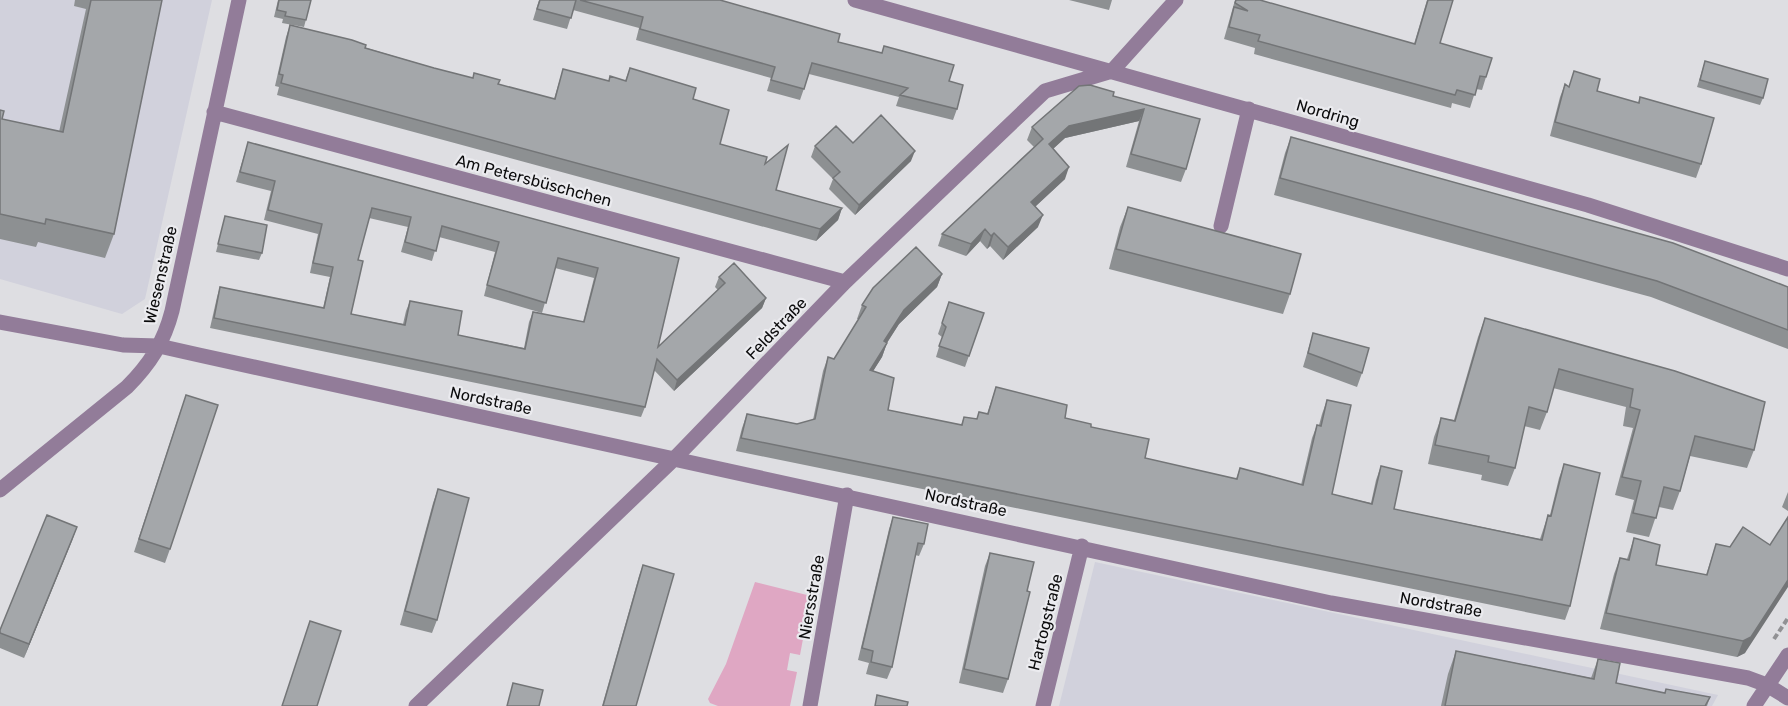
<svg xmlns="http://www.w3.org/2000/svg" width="1788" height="706" font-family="Rubik,sans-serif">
<rect width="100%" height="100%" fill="#dedee2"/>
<path fill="#d1d1dc" d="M0,0H212L145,299L122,314L0,279Z
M1095,562L1718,695L1712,706H1059Z"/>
<path fill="#dfa7c3" d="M755,582L811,596L800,655L790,653L787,670L797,672L790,706H718L710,703L708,699L726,664Z"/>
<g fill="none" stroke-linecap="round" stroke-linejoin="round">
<path stroke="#919194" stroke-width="4" stroke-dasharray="6 3" stroke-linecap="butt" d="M1774,639L1788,618"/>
<path stroke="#927c99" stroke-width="15" d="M855,0L1588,205L1788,269
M214,112L845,282
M1221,226L1249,109
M0,322L123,345L159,346L199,355L1331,603L1748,678L1767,685L1788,698
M0,490L127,387C150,364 164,342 172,311L239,0
M416,706L675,458L845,282L1045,91L1112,71L1176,0
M810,706L847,495
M1043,706L1082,546
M1754,706L1788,655"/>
</g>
<path fill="#8d9092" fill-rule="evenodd" d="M75,0H162L114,234L105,258L38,242L36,247L0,239V110L2,119L59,132L86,9L74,6Z
M278,0H311L304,27L282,23L283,19L274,17Z
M539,0H720L838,42L882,53L884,46L949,81L957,109L953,120L896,106L899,97L809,74L800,100L767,91L771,78L636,40L639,28L573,10L567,29L533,20Z
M1069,0H1112L1109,10Z
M1235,0H1260L1414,44L1427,0H1453L1440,43L1486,77L1482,90L1476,89L1470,108L1452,103L1451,108L1254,54L1255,48L1224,39Z
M290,25L434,68L554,99L563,69L608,81H625L630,68L693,99L720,144L765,164L776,190L842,208L838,220L816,241L277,95L279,87L275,86L286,37Z
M1705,61L1763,98L1760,105L1697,87Z
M1574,71L1597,91L1638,103L1640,97L1701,164L1696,178L1550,136L1560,97L1565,84L1569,87Z
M1113,96L1200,119L1186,169L1181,182L1126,167L1139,121L1065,138L1053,149L1065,179L1035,207L1038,227L1003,260L990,246L987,249L980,241L966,256L938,246L942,234L1034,147L1027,140L1032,127Z
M1291,137L1788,287V349L1651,297L1274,195L1285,153Z
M248,142L679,258L658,347L718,290L715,287L719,277L766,298L762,308L674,391L654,370L645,407L641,417L210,328L217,297L220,287L323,308L330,277L310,273L318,234L264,220L271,191L236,182ZM369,218L408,227L401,252L432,261L439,237L495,252L484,296L542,313L555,268L594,278L583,322L533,312L529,322L524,348L458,335L410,301L406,311L403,324L351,314L358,260Z
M853,143L911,161L855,215L829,189L833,179L811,157L815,146Z
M1128,207L1290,294L1283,314L1109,269L1120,227Z
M225,216L262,253L259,260L216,252Z
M942,274L937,287L899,324L887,343L882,357L873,371L888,410L961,425L964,417L977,419L979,412L987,414L996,387L1065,418L1091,427L1145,458L1236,479L1240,468L1301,485L1312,438L1317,425H1319L1322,414L1327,400L1332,494L1371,503L1376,480L1381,466L1394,509L1540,539L1548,515H1550L1559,478L1564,464L1570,606L1565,620L736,451L742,428L747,414L797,424L813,420L823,371L828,357L834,359L859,319H857L862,305Z
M949,302L984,313L965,367L936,357L942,337L938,334Z
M1485,318L1675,371L1754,450L1747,468L1690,456L1680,491L1673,510L1659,507L1649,537L1626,532L1634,500L1615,495L1633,428L1623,426L1626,407L1553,388L1547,412L1540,430L1524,426L1515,468L1508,486L1481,480L1482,475L1428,464L1434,437L1441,418L1454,420L1478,337Z
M1313,333L1362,373L1357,387L1303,367Z
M181,409L170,549L165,563L134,552Z
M438,489L437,620L432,633L400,625L433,503Z
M1788,492V511L1782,507Z
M893,517L924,544L919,556L915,555L892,667L887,679L866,674L869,663L858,660L889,529Z
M77,527L24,658L0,648V630Z
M1634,538L1656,565L1706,575L1716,544L1730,547L1770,545L1745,653L1737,657L1600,629L1614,574L1620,558L1627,559Z
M990,553L1008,679L1003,693L959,683L985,566Z
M643,565L636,706H602L639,576Z
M1456,651L1591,678L1598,659L1616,683L1665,693L1666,689L1710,697L1707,706H1441L1448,674Z"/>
<path fill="#737577" d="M1144,109L1139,121L1065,138L1044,157L1049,144L1069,126Z
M915,151L911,161L855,215L859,205Z
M1069,167L1065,179L1026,215L1031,202Z
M842,208L838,220L816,241L820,229Z
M1043,215L1038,227L1003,260L1008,247Z
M985,229L980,241L966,256L971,244Z
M994,233L990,246L987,249L991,236Z
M942,274L937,287L899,324L879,355L884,341L904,310Z
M766,298L762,308L674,391L677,380Z
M887,343L882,357L865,384L870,370Z
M77,527L72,541L24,658L29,644Z
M1788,580V587L1745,653L1737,657L1743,641Z"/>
<path fill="#a4a7aa" stroke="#737577" stroke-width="1.5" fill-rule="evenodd" d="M91,0H162L114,234L46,219L45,224L0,214V110L4,111L2,119L63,132Z
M279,0H311L306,20L285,16L286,12L277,10Z
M540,0H576L571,18L537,9Z
M580,0H720L840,34L838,42L882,53L884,46L954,65L949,81L963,85L957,109L900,95L908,88L812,63L804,89L771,80L775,67L640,29L643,17Z
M1236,0H1260L1415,44L1428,0H1453L1440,43L1492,58L1486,77L1480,76L1475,95L1457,90L1455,95L1258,41L1260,35L1229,27L1234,7L1248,11L1235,3Z
M290,25L352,40L366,45L365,48L434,68L473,78L474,73L500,80L498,84L555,99L563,69L609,81L610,76L626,81L630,68L696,88L693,99L729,110L720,144L767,157L765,164L788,145L776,190L842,208L820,229L281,83L283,75L279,74Z
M1705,61L1768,79L1763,98L1700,80Z
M1574,71L1600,79L1597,91L1639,103L1640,97L1714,118L1701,164L1555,122L1565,84L1569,87Z
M1090,85L1114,92L1113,96L1200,119L1186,169L1131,154L1144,109L1069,126L1049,144L1069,167L1031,202L1043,215L1008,247L994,233L991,236L985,229L971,244L942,234L1043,139L1032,127L1079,86Z
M881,115L915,151L859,205L833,178L840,172L815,146L836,126L853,143Z
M1291,137L1673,243L1788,287V330L1657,281L1280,178Z
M248,142L679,258L658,347L725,283L719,277L734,263L766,298L677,380L657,359L645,407L214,318L220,287L324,308L333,267L313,263L322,224L268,210L275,181L240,172ZM372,208L411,217L405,242L436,251L442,226L499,242L487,285L546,303L558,258L598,268L584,322L533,312L525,349L458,335L462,311L410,301L405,325L351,314L363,261L358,260Z
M1128,207L1301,254L1290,294L1116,249Z
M225,216L267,225L262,253L218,244Z
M916,247L942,274L904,310L884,341L887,343L870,370L894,378L888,410L962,425L964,417L977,419L979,412L988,414L996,387L1067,405L1065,418L1091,424V427L1149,439L1145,458L1237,479L1240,468L1303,485L1317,425L1321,426L1327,400L1351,405L1332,494L1372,504L1381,466L1402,471L1394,509L1542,540L1548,515L1551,516L1564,464L1600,473L1570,606L741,438L747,414L797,424L815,419L828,357L834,359L866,307L862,305L873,288Z
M949,302L984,313L969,356L939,346L946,327L942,323Z
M1485,318L1675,371L1765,402L1754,450L1695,436L1680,491L1664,487L1656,518L1633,513L1641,481L1622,477L1640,410L1630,407L1633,389L1559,369L1547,412L1529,407L1515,468L1488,462L1489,456L1435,445L1441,418L1455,421Z
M1313,333L1369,348L1362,373L1308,353Z
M186,395L218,405L170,549L139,539Z
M438,489L469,498L437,620L405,611Z
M47,515L77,527L29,644L0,633V630Z
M893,517L928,524L924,544L918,543L892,667L871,662L873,651L862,648Z
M1788,517V580L1751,637L1743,641L1606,613L1620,558L1629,560L1634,538L1660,545L1656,565L1707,575L1716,544L1730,547L1743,527L1770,545Z
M990,553L1034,562L1027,591L1030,592L1008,679L964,669Z
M643,565L674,574L636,706H603Z
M310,621L341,631L317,706H282Z
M1456,651L1594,679L1598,659L1620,663L1616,683L1665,693L1666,689L1710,697L1705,706H1445Z
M513,683L543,690L539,706H507Z
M877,695L908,702L907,706H875Z"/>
<g text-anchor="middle" stroke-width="4.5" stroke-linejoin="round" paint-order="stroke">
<g font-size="16" fill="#0b0b0c" stroke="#ebebef">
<text transform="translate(1328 113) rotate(16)" y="6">Nordring</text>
<text transform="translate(534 180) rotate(15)" y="6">Am Petersbüschchen</text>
<text transform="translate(160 275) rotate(-77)" y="6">Wiesenstraße</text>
<text transform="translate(776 328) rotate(-46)" y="6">Feldstraße</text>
<text transform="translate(491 400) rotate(12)" y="6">Nordstraße</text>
<text transform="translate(966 502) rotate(12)" y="6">Nordstraße</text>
<text transform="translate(811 597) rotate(-80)" y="6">Niersstraße</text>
<text transform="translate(1441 604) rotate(10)" y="6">Nordstraße</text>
<text transform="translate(1045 622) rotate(-76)" y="6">Hartogstraße</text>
</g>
</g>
</svg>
